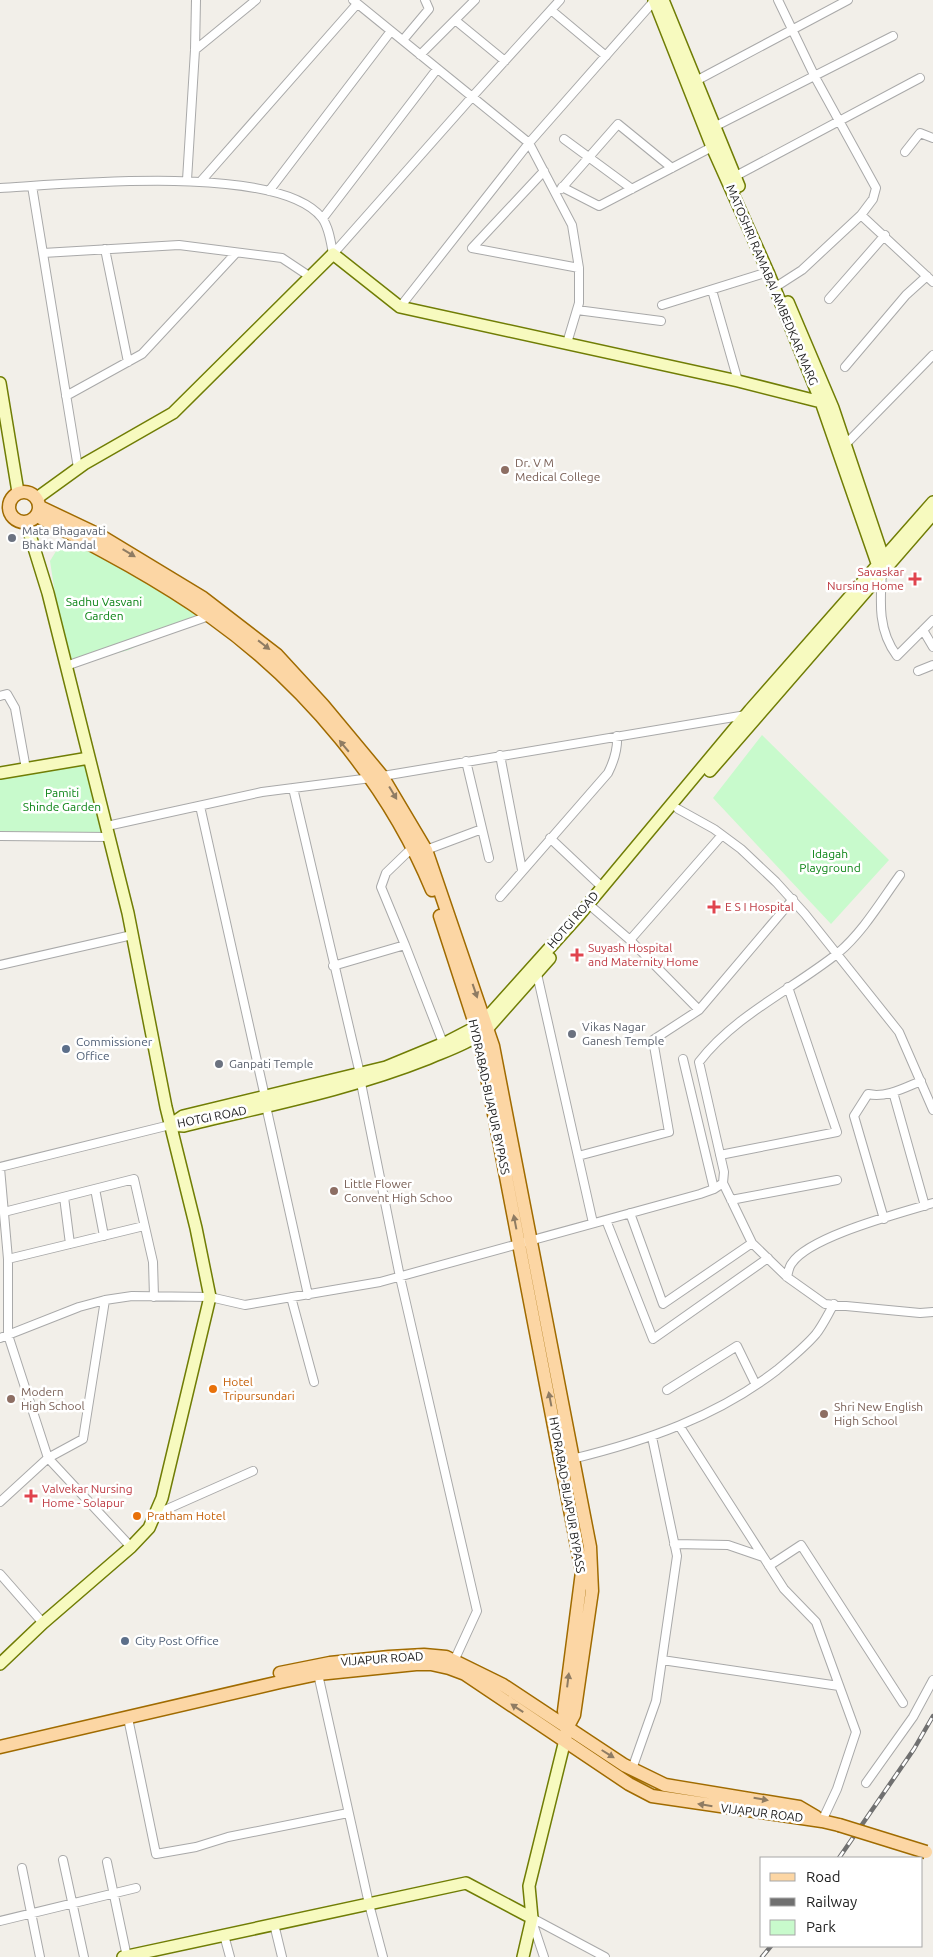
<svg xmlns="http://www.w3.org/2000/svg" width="933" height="1957" font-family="Ubuntu,sans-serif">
<rect width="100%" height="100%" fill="#f2efe9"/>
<path fill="#c8facc" d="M64,538L94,548L203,612L129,650L66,666L50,561Z
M762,735L889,860L831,924L713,798Z
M89,758L109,837L0,836V773Z"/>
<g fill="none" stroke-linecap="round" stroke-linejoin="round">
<defs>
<path id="street" d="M353,0L529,143L572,225L579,268V303L567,343
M778,0L815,77L876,188L873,199L861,215
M551,10L606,56
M455,20L505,61
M403,40L429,9L425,0
M195,50L256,0
M420,55L475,0
M692,83L848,0
M712,128L893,36
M564,139L632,189
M905,152L920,133L933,138
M544,171L472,248L579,268
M732,178L920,78
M187,180L195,50L196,0
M202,180L357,4
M32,186L78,468
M562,187L599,206L712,147
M0,188C68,184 279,163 322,218C329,227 331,243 333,254
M561,189L618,124L672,168
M269,191L391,31
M323,218L437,69
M105,249L128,362
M43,253L179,245L282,258L309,276
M333,254L472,97L560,0
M774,288L802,270L861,215L933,282
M712,290L738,381
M829,299L885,235
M662,305L768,272
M400,307L529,143L654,1
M577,310L661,321
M845,367L906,295L927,276
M66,396L142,354L236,253
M844,446L933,355
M882,573C880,603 878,631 897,656L933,620
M923,630L933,647
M66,666L209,616
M918,671L933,665
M0,696L7,694L15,708L26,769
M500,755L522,870
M466,761L489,858
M293,788L360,1074
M200,806L265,1097
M678,809L714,829L741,849L776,882L805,914L899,1032L933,1110
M107,826L262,792L371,778L746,715
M0,836L109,837
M550,838L602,887
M426,850L482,829
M500,897L608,773C614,761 618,750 617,736
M593,908L630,940L699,1010
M630,940L722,835
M405,945L381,887L386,873L414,846
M0,965L132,935
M333,966L405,945L443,1043
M537,974L593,1223
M361,1083L400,1277L477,1611L454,1661
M893,1092L925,1206
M266,1106L308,1295
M720,1155L837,1132L788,987
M578,1156L669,1132L653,1040L699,1010L793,899
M0,1167L170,1125
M0,1168L8,1259V1335L48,1458L131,1547
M723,1183L752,1243L787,1277L825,1304L920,1313L933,1312
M95,1189L104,1236
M714,1189L723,1183L724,1172L699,1062C735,1015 793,989 838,953C863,932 881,901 900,875
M64,1197L70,1244
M731,1200L837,1180
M4,1212L134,1179L153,1262L154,1297
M630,1213L663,1304L752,1243
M884,1219L854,1116L868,1094C886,1098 904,1088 921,1081
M606,1220L653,1339L768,1258
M8,1259L144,1226
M787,1277C788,1273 789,1266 792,1263C810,1236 901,1213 933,1203
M291,1297L314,1382
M0,1338L79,1307L105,1300L132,1296L210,1297L245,1305L380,1282L700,1194L714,1189L683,1059
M667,1390L737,1346L756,1385
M680,1427L784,1589L816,1622L856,1732L837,1789L822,1821
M572,1459C646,1441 716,1417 777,1370C790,1359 805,1347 816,1334C823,1325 828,1314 834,1304
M0,1502L48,1458L83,1439L105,1300
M156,1514L253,1471
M674,1544L728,1545L763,1557
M769,1566L801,1545L903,1703
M0,1574L43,1623
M662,1660L839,1686
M318,1674L369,1904L383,1957
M128,1718L156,1854L196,1847L228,1837L348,1813
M632,1769L656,1701L677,1556L652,1437
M866,1783L913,1717L933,1680
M63,1860L84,1957
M107,1862L127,1957
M22,1868L40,1957
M532,1918L605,1957
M0,1921L136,1888
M532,1921L544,1957
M274,1924L282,1957
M224,1935L230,1957"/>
<path id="secondary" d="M654,0L712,147L768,272L821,402L879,569
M663,0L739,186
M788,302L833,408L885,563
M0,383L18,492
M37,498L84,464L173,413L333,254L400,307L738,381L821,402
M710,771L933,514
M0,773L89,758
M170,1125L183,1116L386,1067L449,1041L476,1027L493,1011L580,914L750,710L933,502
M170,1125L184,1126C265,1106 349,1090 427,1059C448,1050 470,1043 488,1028L550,958
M0,1664L43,1623L131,1547L149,1528L162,1498L210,1297L196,1228L166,1107L128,913L48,593L26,522
M123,1957L466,1883L532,1918
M523,1957L532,1918L529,1886L565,1740"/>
<path id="primary" d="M9 507a15 15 0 1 1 30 0a15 15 0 1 1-30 0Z
M40,507L99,535L203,598L277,655L323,705L382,776L426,850L493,1046L590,1547L592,1591L574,1715L567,1728
M37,516C96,547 156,578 211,617C305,684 388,783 432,890
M440,916L479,1036L582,1572L564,1711L567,1728L565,1740
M280,1673L330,1663L389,1657L424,1655L446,1657L503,1685L624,1765L665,1785L799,1807L816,1817
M0,1747L280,1682L318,1674L416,1664H431L449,1668L465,1674L629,1784L652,1796L822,1821L839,1825"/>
</defs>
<use href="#street" stroke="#a9a9a9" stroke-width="10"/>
<use href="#secondary" stroke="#707d05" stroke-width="14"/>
<use href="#primary" stroke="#a06b00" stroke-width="15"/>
<use href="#street" stroke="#fff" stroke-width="8"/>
<use href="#secondary" stroke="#f7fabf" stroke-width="11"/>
<use href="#primary" stroke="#fcd6a4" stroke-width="12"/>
<defs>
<path id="rail" d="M839,1858L914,1749L933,1716
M762,1957L771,1946"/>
</defs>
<use href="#rail" stroke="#707070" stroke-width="4.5"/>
<use href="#rail" stroke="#fff" stroke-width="2.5" stroke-dasharray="8" stroke-linecap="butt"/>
<defs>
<path id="primary-bridge" d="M839,1825L926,1852"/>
</defs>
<use href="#primary-bridge" stroke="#a06b00" stroke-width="15" stroke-linecap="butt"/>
<use href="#primary-bridge" stroke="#fcd6a4" stroke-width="12"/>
</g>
<defs><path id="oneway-solid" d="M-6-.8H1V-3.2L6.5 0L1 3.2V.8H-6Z" transform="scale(1.25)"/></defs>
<g fill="#8f7c63">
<use href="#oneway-solid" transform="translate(129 553) rotate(31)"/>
<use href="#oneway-solid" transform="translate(264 645) rotate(38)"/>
<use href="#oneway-solid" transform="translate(344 746) rotate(-130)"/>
<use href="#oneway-solid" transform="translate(393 793) rotate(59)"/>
<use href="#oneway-solid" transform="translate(475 991) rotate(71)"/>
<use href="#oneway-solid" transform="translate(515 1222) rotate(-101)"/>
<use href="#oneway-solid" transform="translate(550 1399) rotate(-101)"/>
<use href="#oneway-solid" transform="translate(568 1680) rotate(-83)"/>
<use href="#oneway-solid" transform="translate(517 1708) rotate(-147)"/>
<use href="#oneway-solid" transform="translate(608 1754) rotate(32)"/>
<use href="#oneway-solid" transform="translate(761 1799) rotate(10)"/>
<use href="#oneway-solid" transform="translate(705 1805) rotate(-171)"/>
</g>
<g fill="#8d6e63" stroke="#fff" stroke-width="2">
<circle cx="505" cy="470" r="5"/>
<circle cx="334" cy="1191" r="5"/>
<circle cx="11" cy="1399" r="5"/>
<circle cx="824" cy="1414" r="5"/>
</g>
<g fill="#6b7280" stroke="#fff" stroke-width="2">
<circle cx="12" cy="538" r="5"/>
<circle cx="572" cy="1034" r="5"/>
<circle cx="219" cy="1064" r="5"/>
</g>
<g fill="#e0444e" stroke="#fff" stroke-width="2">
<path d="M912.5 571.5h5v5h5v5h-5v5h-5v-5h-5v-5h5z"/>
<path d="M711.5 899.5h5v5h5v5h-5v5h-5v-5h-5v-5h5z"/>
<path d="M574.5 947.5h5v5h5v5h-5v5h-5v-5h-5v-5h5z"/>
<path d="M28.5 1488.5h5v5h5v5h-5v5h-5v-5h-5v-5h5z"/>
</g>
<g fill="#5c6f8a" stroke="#fff" stroke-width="2">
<circle cx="66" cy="1049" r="5"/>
<circle cx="125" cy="1641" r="5"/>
</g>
<g fill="#e8710a" stroke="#fff" stroke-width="2">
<circle cx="213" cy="1389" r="5"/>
<circle cx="137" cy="1516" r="5"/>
</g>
<g text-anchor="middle" stroke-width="5" stroke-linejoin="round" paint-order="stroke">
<g font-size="12" fill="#222" stroke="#fff">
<text transform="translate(772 285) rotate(67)" y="4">MATOSHRI RAMABAI AMBEDKAR MARG</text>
<text transform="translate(573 920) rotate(-49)" y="4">HOTGI ROAD</text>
<text transform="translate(489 1097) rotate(78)" y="4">HYDRABAD-BIJAPUR BYPASS</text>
<text transform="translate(212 1117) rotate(-11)" y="4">HOTGI ROAD</text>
<text transform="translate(567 1495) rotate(80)" y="4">HYDRABAD-BIJAPUR BYPASS</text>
<text transform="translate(382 1659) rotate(-4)" y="4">VIJAPUR ROAD</text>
<text transform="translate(762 1813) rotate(7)" y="4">VIJAPUR ROAD</text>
</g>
<g font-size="12" fill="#785e54" stroke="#fff" text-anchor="start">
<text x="515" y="467">Dr. V M<tspan x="515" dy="14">Medical College</tspan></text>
<text x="344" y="1188">Little Flower<tspan x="344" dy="14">Convent High Schoo</tspan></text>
<text x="21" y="1396">Modern<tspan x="21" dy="14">High School</tspan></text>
<text x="834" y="1411">Shri New English<tspan x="834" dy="14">High School</tspan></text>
</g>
<g font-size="12" fill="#5b616d" stroke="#fff" text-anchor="start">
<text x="22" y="535">Mata Bhagavati<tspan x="22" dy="14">Bhakt Mandal</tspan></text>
<text x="582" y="1031">Vikas Nagar<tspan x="582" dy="14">Ganesh Temple</tspan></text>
<text x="229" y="1068">Ganpati Temple</text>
</g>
<g font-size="12" fill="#be3a42" stroke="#fff" text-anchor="start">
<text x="904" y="576" text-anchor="end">Savaskar<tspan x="904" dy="14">Nursing Home</tspan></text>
<text x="725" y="911">E S I Hospital</text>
<text x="588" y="952">Suyash Hospital<tspan x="588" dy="14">and Maternity Home</tspan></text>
<text x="42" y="1493">Valvekar Nursing<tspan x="42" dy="14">Home - Solapur</tspan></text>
</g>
<g font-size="12" fill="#0c8416" stroke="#fff">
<text x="104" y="606">Sadhu Vasvani<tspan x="104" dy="14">Garden</tspan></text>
<text x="62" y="797">Pamiti<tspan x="62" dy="14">Shinde Garden</tspan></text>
<text x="830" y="858">Idagah<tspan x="830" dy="14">Playground</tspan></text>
</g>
<g font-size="12" fill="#4e5e75" stroke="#fff" text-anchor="start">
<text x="76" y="1046">Commissioner<tspan x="76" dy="14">Office</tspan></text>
<text x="135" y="1645">City Post Office</text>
</g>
<g font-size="12" fill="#c56008" stroke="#fff" text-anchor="start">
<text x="223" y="1386">Hotel<tspan x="223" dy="14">Tripursundari</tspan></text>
<text x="147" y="1520">Pratham Hotel</text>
</g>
</g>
<rect x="760" y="1857" width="162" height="90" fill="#ffffff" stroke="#a7a7a7"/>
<rect x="770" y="1873" width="25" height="8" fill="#fcd6a4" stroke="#a7a7a7"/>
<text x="806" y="1882" font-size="15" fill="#222222">Road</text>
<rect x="770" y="1898" width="25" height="8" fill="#707070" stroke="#a7a7a7"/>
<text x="806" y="1907" font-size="15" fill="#222222">Railway</text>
<rect x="770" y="1920" width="25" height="15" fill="#c8facc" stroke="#a7a7a7"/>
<text x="806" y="1932" font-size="15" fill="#222222">Park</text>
</svg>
